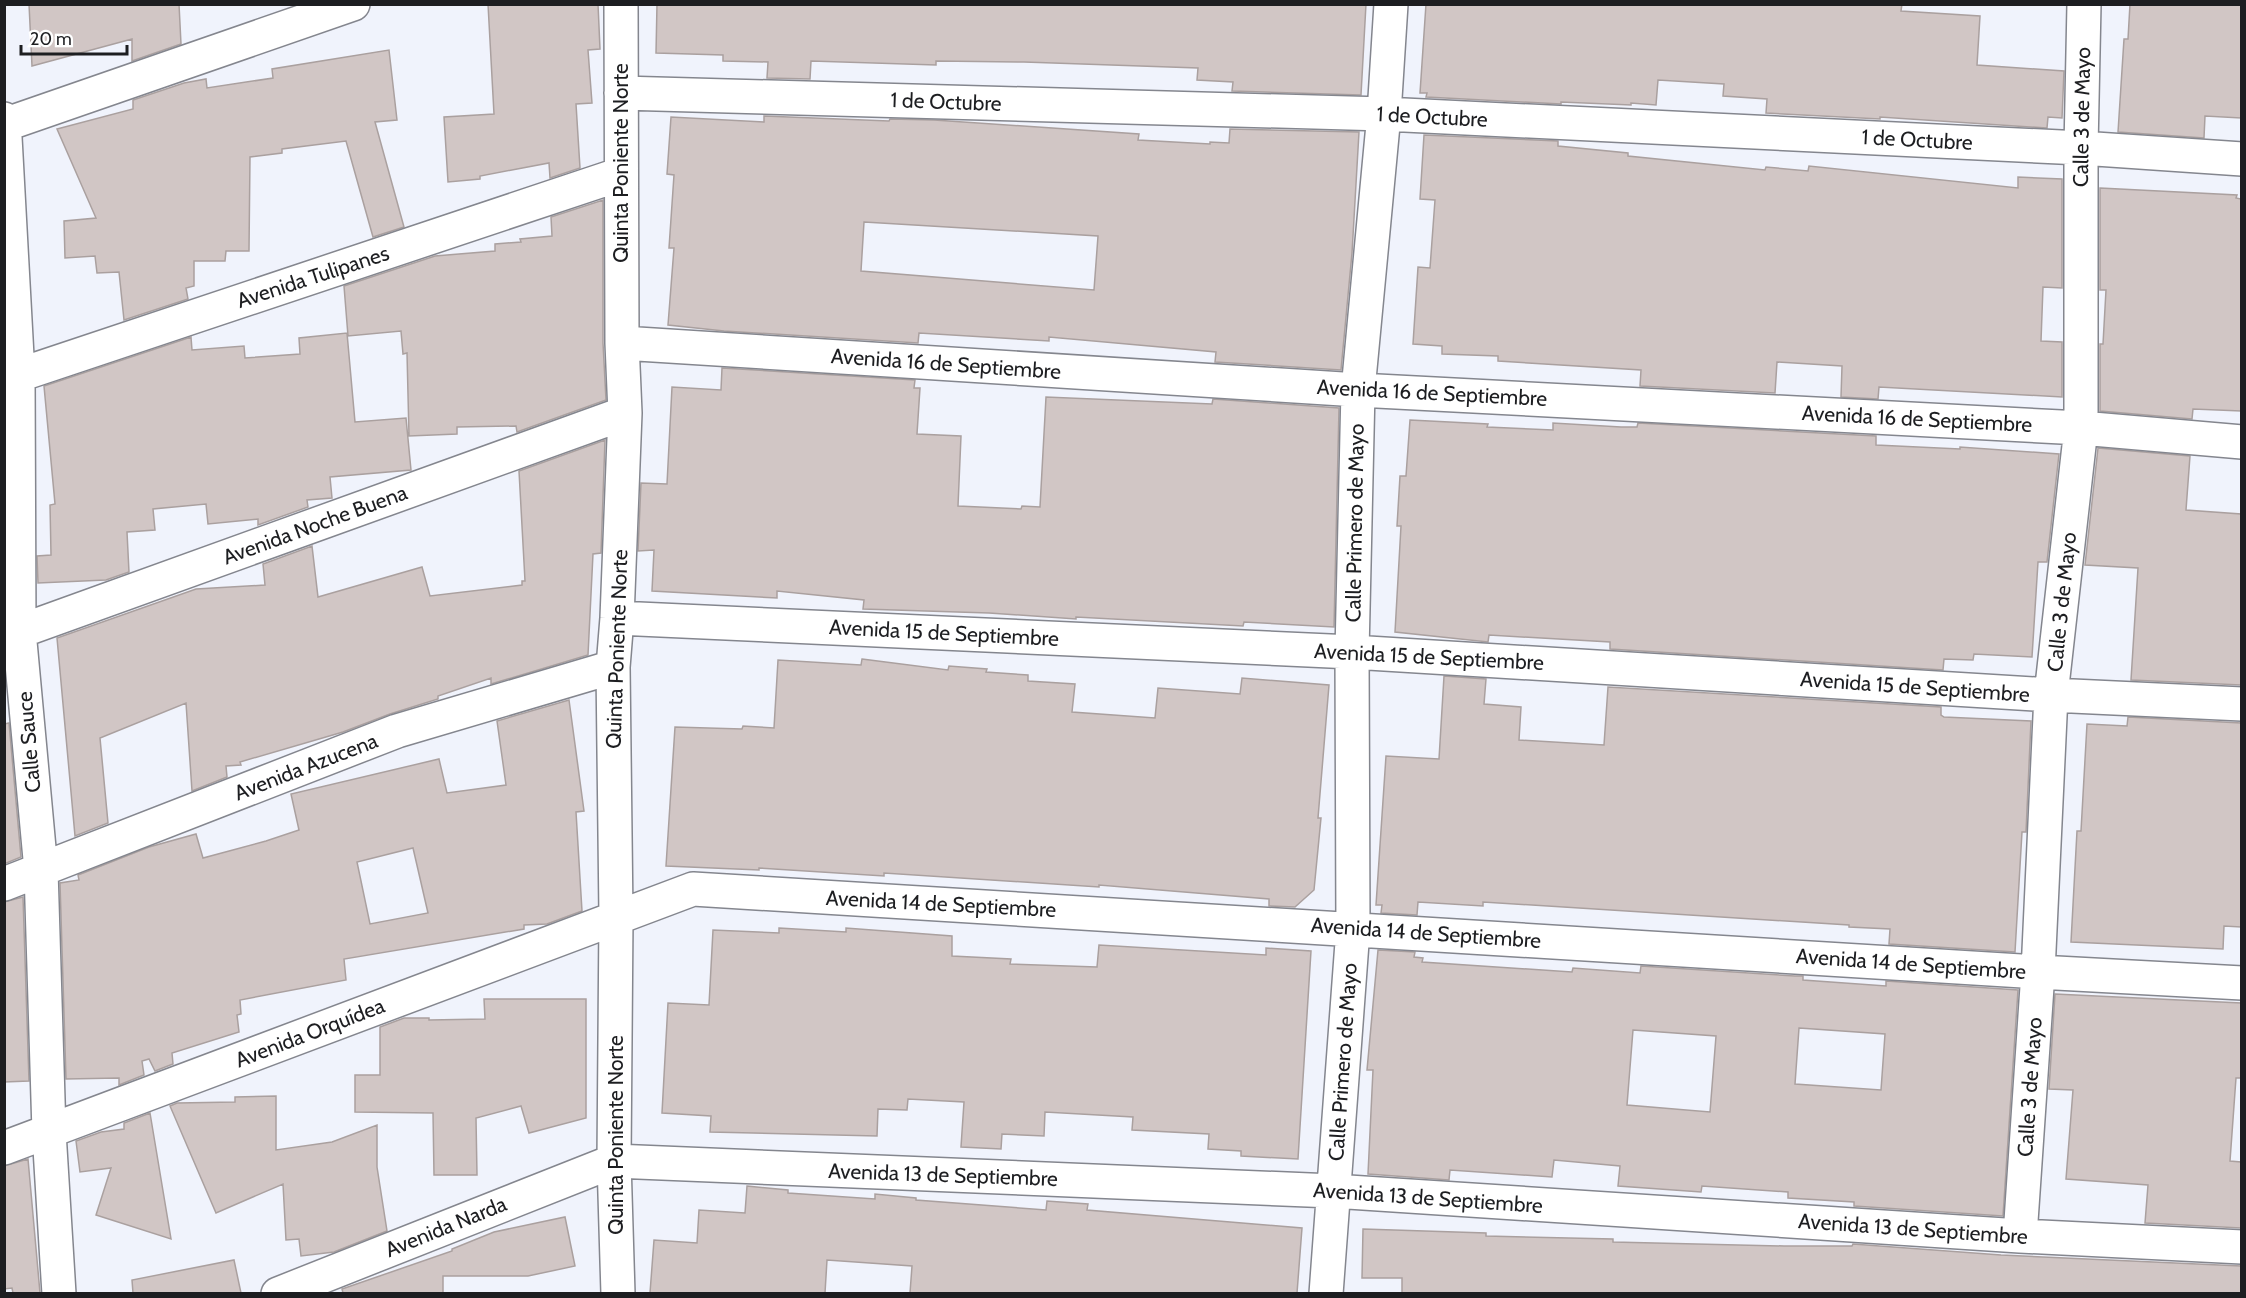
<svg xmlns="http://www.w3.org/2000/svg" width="2246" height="1298" font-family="Cabin,sans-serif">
<rect width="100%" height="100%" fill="#f0f3fc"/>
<path fill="#d1c6c5" stroke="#aaa09f" stroke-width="1.5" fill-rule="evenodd" d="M29,4H179L181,44L132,61V39L32,66Z
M488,4H598L600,49L588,50L592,103L576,104L580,168L550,178L549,163L480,176V179L448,182L444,117L494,114Z
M657,4H1366L1361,95L1232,91L1233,82L1197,80L1198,68L1024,62L936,61V65L811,61L810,79L767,78L768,62L723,61V55L656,53Z
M1426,4H1902L1901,11L1980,16L1977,65L2064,71L2062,118L2048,117L2047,128L1880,117V119L1766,113L1767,99L1723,96L1724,84L1658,80L1656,105L1631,103V105L1561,102V104L1426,97L1427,93H1420Z
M2130,4H2241V118L2205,116L2204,138L2118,132L2124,39H2128Z
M389,50L397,120L375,122L404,227L373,237L346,141L282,149V153L250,157L249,251H226L225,261H194V286L186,288L188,299L124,320L119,272L97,273L95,256L65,258L64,221L96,218L57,129L133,109V100L184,83L206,79L207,88L273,78L272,69Z
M764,116L889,121L890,119L934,120L1139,134L1138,140L1210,144V142L1229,143L1230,129L1359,132L1352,253L1341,370L1215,362L1216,352L1049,337V341L919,333L918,343L724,331L668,325L674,248H669L674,175L667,174L671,117L764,122ZM864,222L1098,236L1094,290L861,271Z
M1424,135L1558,141V146L1628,153V156L1765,170L1766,167L1808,171L1809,166L2018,188V177L2062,179V288L2043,287L2041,341L2062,342V397L1879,387L1878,399L1841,397L1842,366L1777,362L1775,393L1640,386L1641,370L1498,361V356L1442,354V346L1413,344L1418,267L1430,268L1435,200L1420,199Z
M2100,188L2237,195L2236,198L2241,199V411L2193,409L2192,419L2100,411V344H2103L2106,290H2100Z
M603,200V343L606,400L517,432L516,426L457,427V434L409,436L407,353L403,354L401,331L348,336L344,286L435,256L495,251V244L521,242L520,239L552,236L551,217Z
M347,333L355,422L406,418L411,470L330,477L332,498L307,500L308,507L258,525V519L208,524L206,504L153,509L155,530L127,532L129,572L106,580L38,583L37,556L51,555L50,505L55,504L44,386L191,337L192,350L244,346L245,358L300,354L299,338Z
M722,368L915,380L914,388H920L917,434L961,436L958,506L1021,509L1022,506L1040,507L1046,397L1212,404L1213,399L1339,408L1334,627L1244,622L1243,626L1076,617V619L989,613L863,609L864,600L777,591V598L652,591L654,550L638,551L641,483L667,484L672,387L721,390Z
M1410,420L1488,424L1487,427L1553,430V423L1621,427H1637L1638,423L1876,436V445L1960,449V447L2059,454L2047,562H2038L2032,657L1974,654L1973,660L1944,659L1943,670L1610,649V642L1489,635L1488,642L1395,632L1401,526H1397L1400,476H1406Z
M605,440L601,553L593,554L588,655L491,684V678L438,696V699L390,714L343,732L240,762L241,765L226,766L227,777L192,791L186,703L100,738L108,823L75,836L57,638L196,589L265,585L263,564L312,546L318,597L422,567L430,596L522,585V581H525L519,471Z
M2098,448L2190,456L2186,510L2241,514V685L2131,680L2138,568L2085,565Z
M862,659L948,670L949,666L987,669L986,672L1028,675V681L1075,684L1072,712L1155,718L1158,688L1240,694L1242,678L1329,685L1318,818H1321L1314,890L1295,907L1269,906V899L1099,885V887L884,873V876L759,868V870L666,866L675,727L742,729L743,726L774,728L778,660L861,665Z
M1444,676L1486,679L1484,704L1521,707L1519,740L1604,745L1608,687L1941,707V715L1944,717L2031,721L2026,832H2022L2015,952L1889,944L1890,929L1849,927V925L1483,902V906L1418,902L1417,915L1381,913L1382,905H1376L1386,756L1439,759Z
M569,700L584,811L576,812L582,911L547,924L524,925V929L344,959L346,980L240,1000L241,1014L237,1015L239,1032L172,1053L173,1064L155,1071L149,1059L142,1061L144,1075L119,1085V1078L66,1079L60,883L79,880L78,875L149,847L196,834L203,858L266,841L299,830L291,794L439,759L447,793L506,785L497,721ZM413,848L428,913L370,924L357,862Z
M2128,717L2241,723V927L2224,926L2223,949L2071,942L2077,831H2081L2087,724L2127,726Z
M9,723L21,857L4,864V724Z
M23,897L29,1081L4,1082V902Z
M779,928L846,932V928L952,936V956L1011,959L1010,964L1097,967L1099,945L1266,955V948L1311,951L1298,1159L1241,1156V1151L1208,1149L1209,1134L1132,1130L1133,1117L1045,1112L1044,1136L1002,1134L1001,1149L961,1147L964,1102L908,1099L907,1110L878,1109L877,1136L710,1132L711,1116L662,1113L668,1003L709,1005L713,930L779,933Z
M1378,950L1415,952L1414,957L1423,958L1422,962L1572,972L1573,968L1640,973L1641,966L1795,976H1803V980L1886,986V981L2018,990L2003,1216L1854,1206V1202L1788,1198V1192L1702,1186L1701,1192L1618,1186L1620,1166L1554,1160L1552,1177L1450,1170L1449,1180L1368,1174L1373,1070H1367ZM1799,1028L1885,1034L1881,1090L1795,1084ZM1633,1030L1716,1036L1710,1112L1627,1105Z
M2055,994L2241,1003V1078H2236L2230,1161L2241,1162V1228L2145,1223L2148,1185L2066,1179L2073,1090L2049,1089Z
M484,999H586V1118L529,1133L521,1106L476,1118L477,1175H434L433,1113L355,1112V1075H380V1027L404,1018H429V1020L485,1019Z
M276,1096V1150L332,1142L377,1125V1167L387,1231L334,1252L301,1256L299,1239L286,1240L283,1184L216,1213L170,1106L177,1103L235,1102V1097Z
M150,1113L171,1239L96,1215L111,1168L80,1172L76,1141L101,1132L124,1129V1123Z
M28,1159L40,1293H13L12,1288L4,1289V1166Z
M747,1186L788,1190V1193L875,1199V1194L916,1198V1200L1046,1210L1047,1201L1088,1204L1087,1210L1302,1228L1297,1293H910L912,1266L827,1260L825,1293H650L654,1240L697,1243L699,1210L745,1213Z
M565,1217L575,1266L528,1276H443V1293H343L342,1289L452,1251V1249L494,1232Z
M1363,1229L1486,1233V1236L1613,1239V1242L1784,1246H1852L1853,1244L2001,1255L2241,1266V1293H1402V1278H1362Z
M234,1260L241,1293H133L132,1280Z"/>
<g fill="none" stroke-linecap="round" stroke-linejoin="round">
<defs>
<path id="minor" d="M621,93L1384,114L2081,148L2242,159
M4,119L18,375L19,631L41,870L49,1132L59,1294
M4,125L353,4
M622,343L1358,390L2081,428L2242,442
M4,380L621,174
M617,618L1352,652L2051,695L2242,704
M4,637L625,413
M4,884L397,731L613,667
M4,1148L693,889L2038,972L2242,983
M2020,1236L2038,972L2051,695L2081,428V148L2084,4
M278,1294L614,1161L1333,1191L2020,1236L2242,1247
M618,1294L614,1161L616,917L613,667L617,618L625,413L622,343L621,4
M1326,1294L1353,929L1352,652L1358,390L1384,114L1391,4"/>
</defs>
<use href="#minor" stroke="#84868e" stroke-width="36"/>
<use href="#minor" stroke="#fff" stroke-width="33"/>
</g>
<g text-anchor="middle" stroke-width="6" stroke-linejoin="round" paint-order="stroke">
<g font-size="21" fill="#1d1e21" stroke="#fff">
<text transform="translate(946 102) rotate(2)" y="7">1 de Octubre</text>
<text transform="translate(1432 117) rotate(3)" y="7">1 de Octubre</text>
<text transform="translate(2082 117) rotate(-89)" y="7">Calle 3 de Mayo</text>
<text transform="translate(1917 140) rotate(3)" y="7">1 de Octubre</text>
<text transform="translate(621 163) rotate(-90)" y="7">Quinta Poniente Norte</text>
<text transform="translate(313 277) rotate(-18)" y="7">Avenida Tulipanes</text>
<text transform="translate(946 364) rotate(4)" y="7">Avenida 16 de Septiembre</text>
<text transform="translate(1432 393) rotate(3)" y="7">Avenida 16 de Septiembre</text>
<text transform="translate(1917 419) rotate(3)" y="7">Avenida 16 de Septiembre</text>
<text transform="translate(1355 523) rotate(-89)" y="7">Calle Primero de Mayo</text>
<text transform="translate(315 525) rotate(-20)" y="7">Avenida Noche Buena</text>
<text transform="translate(2062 602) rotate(-84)" y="7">Calle 3 de Mayo</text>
<text transform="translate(944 633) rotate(3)" y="7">Avenida 15 de Septiembre</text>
<text transform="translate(617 649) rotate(-88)" y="7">Quinta Poniente Norte</text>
<text transform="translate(1429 657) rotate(3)" y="7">Avenida 15 de Septiembre</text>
<text transform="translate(1915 687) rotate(4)" y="7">Avenida 15 de Septiembre</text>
<text transform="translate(29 742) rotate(-95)" y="7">Calle Sauce</text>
<text transform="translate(306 767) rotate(-21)" y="7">Avenida Azucena</text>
<text transform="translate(941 904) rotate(3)" y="7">Avenida 14 de Septiembre</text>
<text transform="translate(1426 933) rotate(4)" y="7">Avenida 14 de Septiembre</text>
<text transform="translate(1911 964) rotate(4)" y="7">Avenida 14 de Septiembre</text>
<text transform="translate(310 1033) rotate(-21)" y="7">Avenida Orquídea</text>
<text transform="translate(1343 1062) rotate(-86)" y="7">Calle Primero de Mayo</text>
<text transform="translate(2030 1087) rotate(-86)" y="7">Calle 3 de Mayo</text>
<text transform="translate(616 1135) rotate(-90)" y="7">Quinta Poniente Norte</text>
<text transform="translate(943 1175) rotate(2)" y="7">Avenida 13 de Septiembre</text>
<text transform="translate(1428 1198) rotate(4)" y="7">Avenida 13 de Septiembre</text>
<text transform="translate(446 1227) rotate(-22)" y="7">Avenida Narda</text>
<text transform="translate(1913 1229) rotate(4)" y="7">Avenida 13 de Septiembre</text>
</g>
</g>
<rect width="2246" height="1298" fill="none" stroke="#1d1e21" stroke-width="12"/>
<path d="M21 45v9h106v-9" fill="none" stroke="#1d1e21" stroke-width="3"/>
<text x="30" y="45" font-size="18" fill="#1d1e21" stroke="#ffffff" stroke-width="4.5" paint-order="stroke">20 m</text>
</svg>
